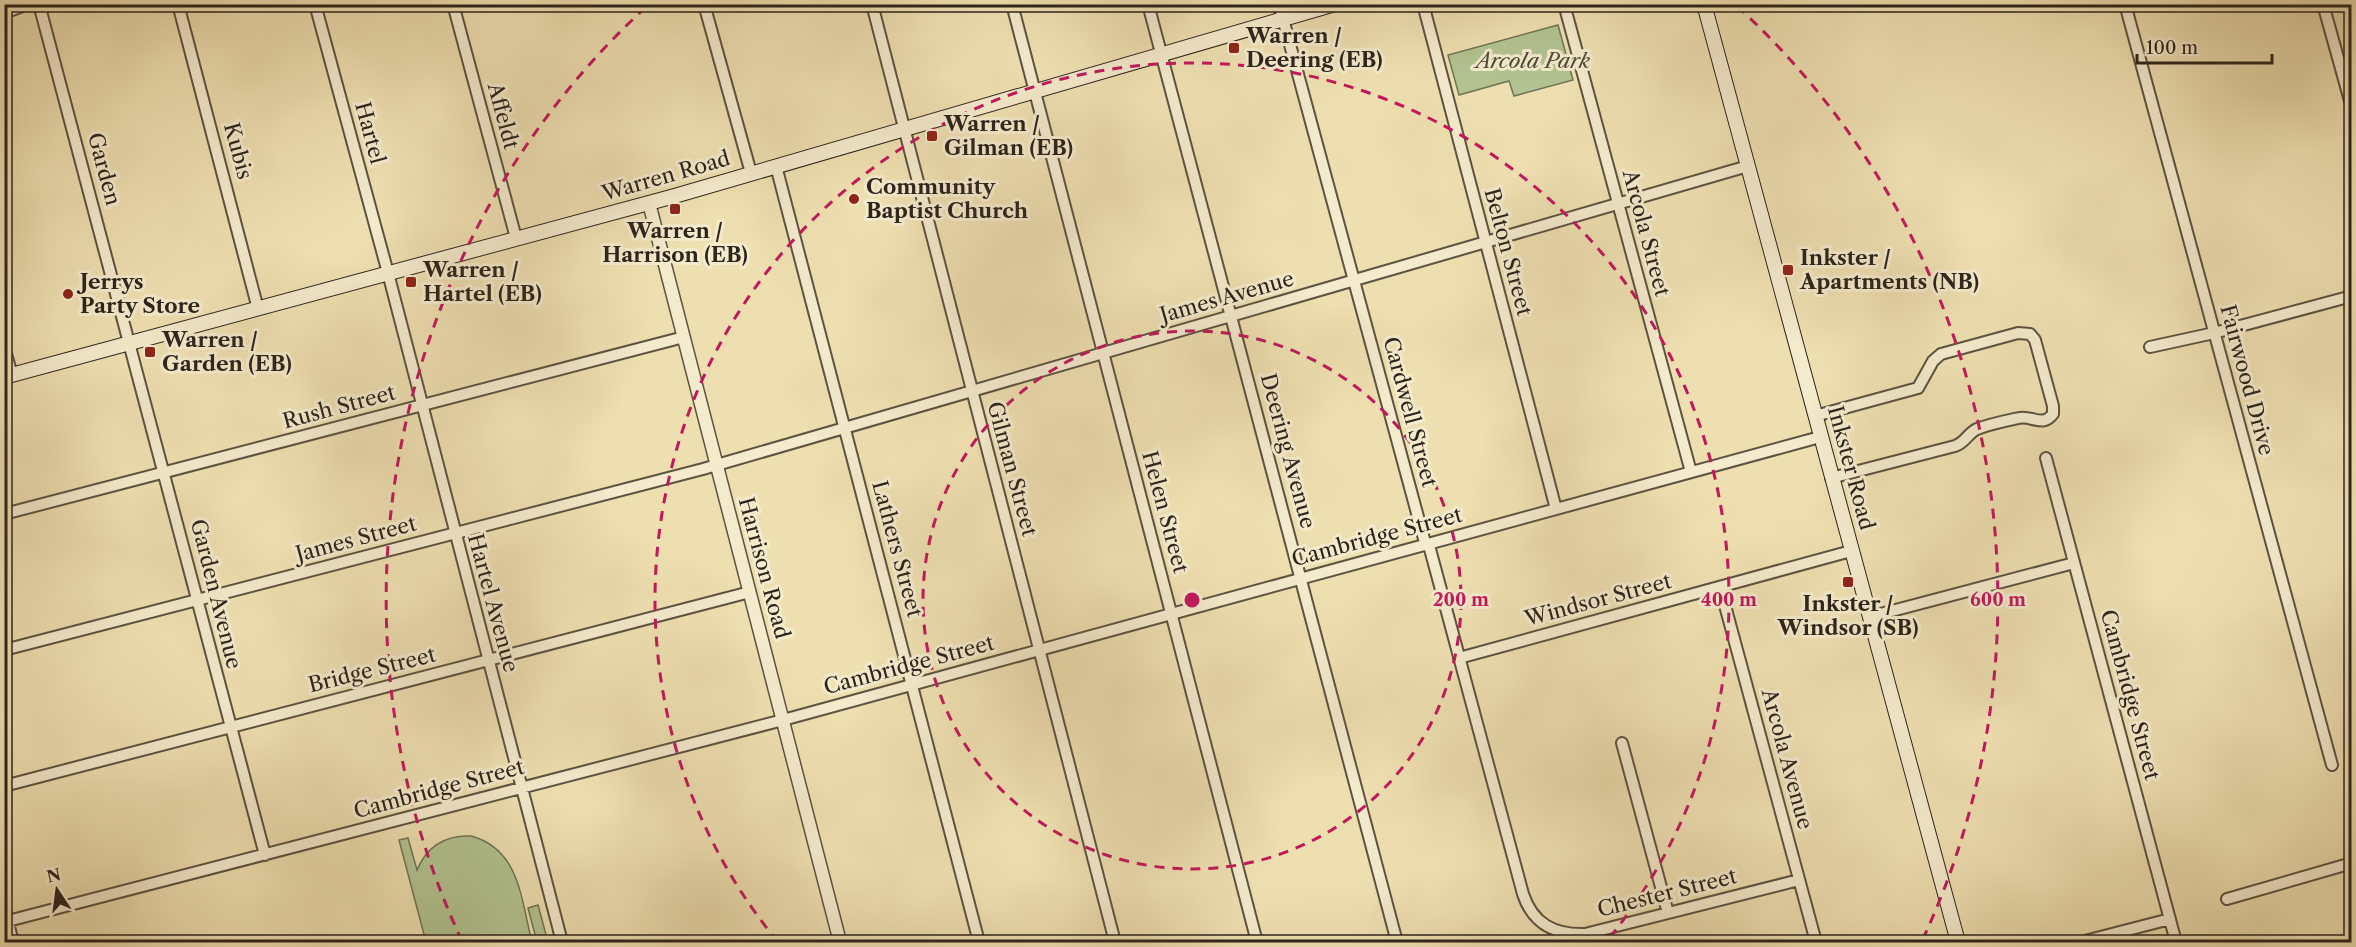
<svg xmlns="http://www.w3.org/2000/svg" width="2356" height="947" font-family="'Libre Caslon Text',serif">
<rect width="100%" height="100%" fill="#eedfb1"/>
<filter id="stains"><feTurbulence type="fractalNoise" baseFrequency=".00333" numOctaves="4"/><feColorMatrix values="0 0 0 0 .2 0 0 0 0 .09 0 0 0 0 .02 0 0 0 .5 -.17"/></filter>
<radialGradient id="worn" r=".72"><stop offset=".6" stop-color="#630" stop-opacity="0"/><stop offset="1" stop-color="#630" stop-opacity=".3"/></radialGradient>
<path fill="#b2c391" stroke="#707456" stroke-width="1.5" d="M1558,25L1573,80L1514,96L1509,81L1459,95L1448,55Z
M471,836C520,849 521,900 532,942H426L399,840L408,838L417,870C427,846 445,835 471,836Z
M538,905L548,942H537L528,908Z"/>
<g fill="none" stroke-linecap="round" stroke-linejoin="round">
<defs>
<path id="minor" d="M39,4L265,855
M178,4L258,309
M315,4L388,273L562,942
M453,4L516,238
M704,4L751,173
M872,4L1115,942
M1012,4L1257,942
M1148,4L1397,942
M1279,4L1424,539L1430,549L1523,894C1533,924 1554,935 1585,934L1799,880
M1423,4L1556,509
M1564,4L1691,472
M2125,4L2332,765
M2323,4L2352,108
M4,13L28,4
M776,166L979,942
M4,347L12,375
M2150,347L2214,333L2352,296
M1815,416L1918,388L1933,361L1941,354L2018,333L2030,334L2035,340L2053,406V414C2042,428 2032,415 2019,418C2005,421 1990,424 1977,429C1968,433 1965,443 1955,446L1831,478
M2046,458L2176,942
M4,514L684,337
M1720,587L1816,942
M1869,617L2074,563
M4,650L703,469L1748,166
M1459,658L1851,551
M1622,743L1668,913
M4,786L750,592
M2227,899L2352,863
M4,908L13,942
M4,922L783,720L1820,437
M2081,942L2170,919"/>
<path id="tertiary" d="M649,203L840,942"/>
<path id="secondary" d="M1704,4L1958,942
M4,377L671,197L1335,4"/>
</defs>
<use href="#minor" stroke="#5d5340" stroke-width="14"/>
<use href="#tertiary" stroke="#5d5340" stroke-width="15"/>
<use href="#secondary" stroke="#2d241b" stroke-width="16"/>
<use href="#minor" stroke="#f4eacc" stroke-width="10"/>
<use href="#tertiary" stroke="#f4eacc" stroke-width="12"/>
<use href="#secondary" stroke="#f4eacc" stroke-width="14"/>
</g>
<g fill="none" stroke="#c2185b" stroke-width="3" stroke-dasharray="10 8">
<circle cx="1192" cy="600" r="269"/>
<path d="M778 942A537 537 0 1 1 1606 942"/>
<path d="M462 941A806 806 0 0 1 647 6M1737 6A806 806 0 0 1 1922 941"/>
</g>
<g fill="#8f2418" stroke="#f4eacc" stroke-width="2">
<rect x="1228" y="42" width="12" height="12" rx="3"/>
<rect x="926" y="130" width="12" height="12" rx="3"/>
<circle cx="854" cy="199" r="6"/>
<rect x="669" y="203" width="12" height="12" rx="3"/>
<rect x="1782" y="264" width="12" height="12" rx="3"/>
<rect x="405" y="276" width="12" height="12" rx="3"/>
<circle cx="68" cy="294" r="6"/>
<rect x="144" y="346" width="12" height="12" rx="3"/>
<rect x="1842" y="576" width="12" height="12" rx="3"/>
</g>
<g text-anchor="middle" stroke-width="6" stroke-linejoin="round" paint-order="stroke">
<g font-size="21" font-weight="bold" fill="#2d241b" stroke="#f4eacc" text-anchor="start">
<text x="1246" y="43">Warren /<tspan x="1246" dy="24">Deering (EB)</tspan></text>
<text x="944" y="131">Warren /<tspan x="944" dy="24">Gilman (EB)</tspan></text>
<text x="866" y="194">Community<tspan x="866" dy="24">Baptist Church</tspan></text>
<text x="675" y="238" text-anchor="middle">Warren /<tspan x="675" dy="24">Harrison (EB)</tspan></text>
<text x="1800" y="265">Inkster /<tspan x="1800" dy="24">Apartments (NB)</tspan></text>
<text x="423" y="277">Warren /<tspan x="423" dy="24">Hartel (EB)</tspan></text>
<text x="80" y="289">Jerrys<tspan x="80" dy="24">Party Store</tspan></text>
<text x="162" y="347">Warren /<tspan x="162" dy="24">Garden (EB)</tspan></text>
<text x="1848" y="611" text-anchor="middle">Inkster /<tspan x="1848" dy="24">Windsor (SB)</tspan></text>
</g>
<g font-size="21" font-style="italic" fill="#4e4c38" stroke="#f4eacc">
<text x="1533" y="68">Arcola Park</text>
</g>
<g font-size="21" fill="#2d241b" stroke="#f4eacc">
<text transform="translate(503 116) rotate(75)" y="7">Affeldt</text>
<text transform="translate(370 133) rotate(75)" y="7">Hartel</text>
<text transform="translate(238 151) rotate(75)" y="7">Kubis</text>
<text transform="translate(104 169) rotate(75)" y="7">Garden</text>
<text transform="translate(666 176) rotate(-16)" y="7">Warren Road</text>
<text transform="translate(1646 233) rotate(75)" y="7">Arcola Street</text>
<text transform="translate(1508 252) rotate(75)" y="7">Belton Street</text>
<text transform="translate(1227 297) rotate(-16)" y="7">James Avenue</text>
<text transform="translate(2247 380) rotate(75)" y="7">Fairwood Drive</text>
<text transform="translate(339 407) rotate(-15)" y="7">Rush Street</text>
<text transform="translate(1410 412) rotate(75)" y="7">Cardwell Street</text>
<text transform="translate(1288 451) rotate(75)" y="7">Deering Avenue</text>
<text transform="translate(1851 468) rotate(75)" y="7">Inkster Road</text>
<text transform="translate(1012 469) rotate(75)" y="7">Gilman Street</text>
<text transform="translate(1165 512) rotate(75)" y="7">Helen Street</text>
<text transform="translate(1377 537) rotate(-15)" y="7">Cambridge Street</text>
<text transform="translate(356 539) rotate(-15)" y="7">James Street</text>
<text transform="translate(897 549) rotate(75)" y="7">Lathers Street</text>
<text transform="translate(764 568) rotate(75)" y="7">Harrison Road</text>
<text transform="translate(216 594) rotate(76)" y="7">Garden Avenue</text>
<text transform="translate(1598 600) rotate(-15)" y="7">Windsor Street</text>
<text transform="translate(493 603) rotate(75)" y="7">Hartel Avenue</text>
<text transform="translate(909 665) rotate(-15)" y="7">Cambridge Street</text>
<text transform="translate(372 670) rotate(-14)" y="7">Bridge Street</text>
<text transform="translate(2130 695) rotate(75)" y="7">Cambridge Street</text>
<text transform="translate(1787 759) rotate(75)" y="7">Arcola Avenue</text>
<text transform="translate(439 789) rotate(-15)" y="7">Cambridge Street</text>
<text transform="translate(1667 893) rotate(-14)" y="7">Chester Street</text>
</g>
</g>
<circle cx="1192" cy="600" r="9" fill="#c2185b" stroke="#f4eacc" stroke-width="3"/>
<g font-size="18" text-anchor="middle" font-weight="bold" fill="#c2185b" stroke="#f4eacc" stroke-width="6" stroke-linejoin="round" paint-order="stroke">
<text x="1461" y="606">200 m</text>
<text x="1729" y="606">400 m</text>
<text x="1998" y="606">600 m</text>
</g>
<rect width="2356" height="947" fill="none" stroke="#eedfb1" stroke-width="24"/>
<rect x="6" y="6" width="2344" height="935" fill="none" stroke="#2d241b" stroke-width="3"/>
<rect x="12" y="12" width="2332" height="923" fill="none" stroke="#2d241b" stroke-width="1.5"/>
<g transform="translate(57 890) rotate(347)" stroke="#f4eacc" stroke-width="4.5" paint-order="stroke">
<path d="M0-4.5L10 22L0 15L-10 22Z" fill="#2d241b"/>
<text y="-9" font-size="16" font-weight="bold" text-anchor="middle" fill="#2d241b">N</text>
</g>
<path d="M2137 54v9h135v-9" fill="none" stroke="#2d241b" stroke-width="3"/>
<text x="2146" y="54" font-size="18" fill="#2d241b" stroke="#f4eacc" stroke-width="4.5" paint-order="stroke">100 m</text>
<rect width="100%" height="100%" filter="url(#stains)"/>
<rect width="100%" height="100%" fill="url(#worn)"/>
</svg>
